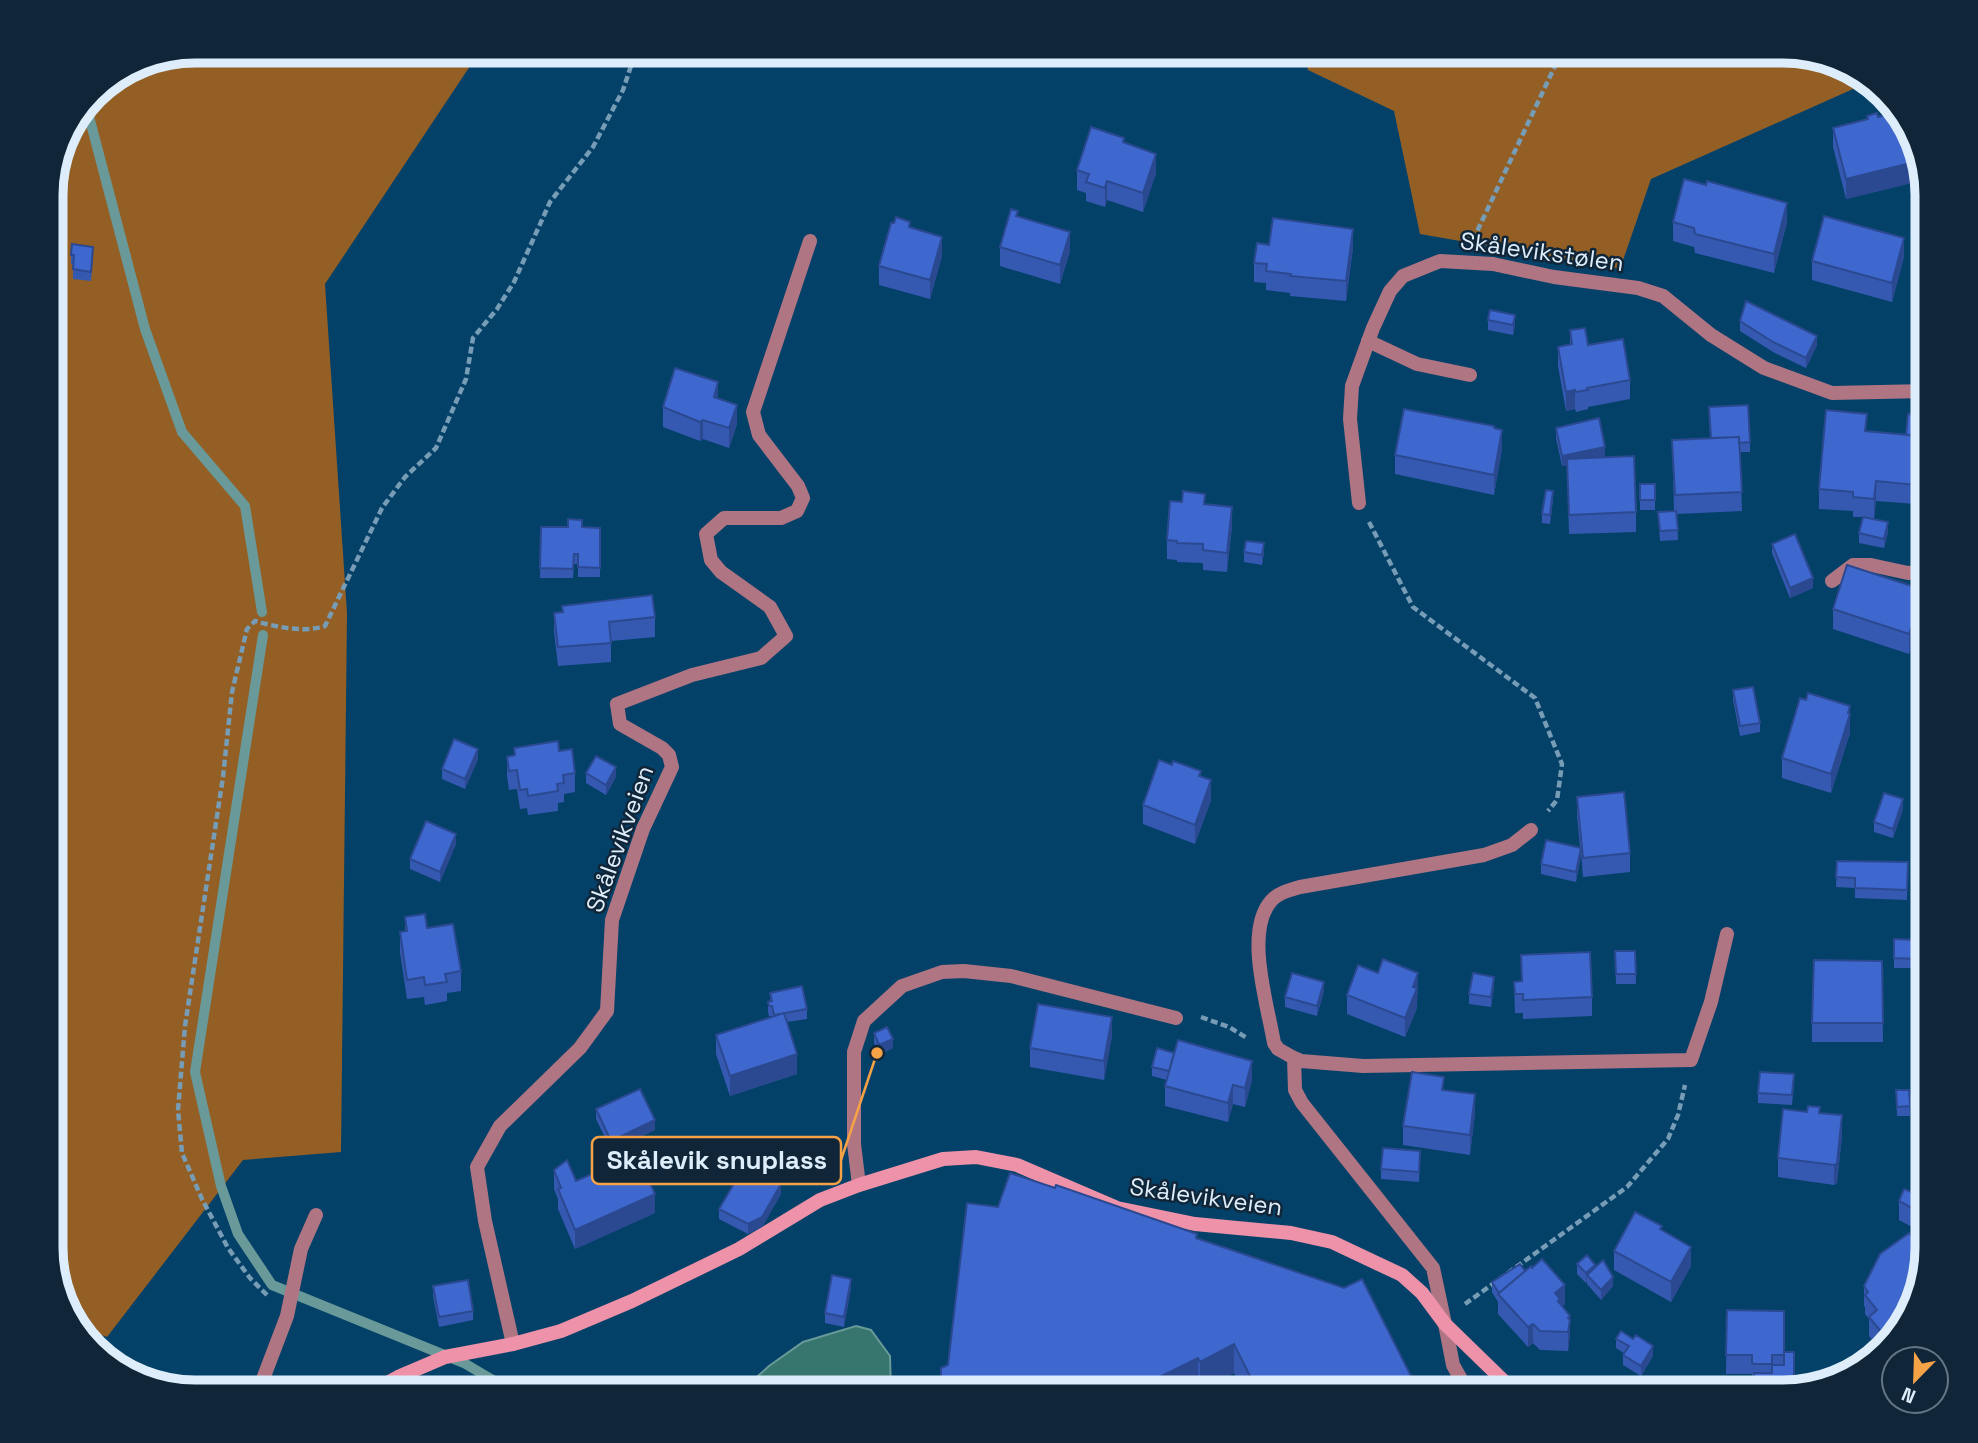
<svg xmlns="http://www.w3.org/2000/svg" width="1978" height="1443" font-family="'Space Grotesk',sans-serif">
<rect width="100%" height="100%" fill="#044168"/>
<path fill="#935f25" d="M195,51H480L325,284L347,613L341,1152L243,1160L107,1337L75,1325L70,1320L51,1257V185L66,131L99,87L140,62Z
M1303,51H1784L1871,81L1651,179L1620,269L1420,234L1394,111L1308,70Z"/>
<path fill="#37766e" stroke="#699a99" stroke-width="2" d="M856,1326L871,1330L890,1356L891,1392H740L769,1366L803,1342Z"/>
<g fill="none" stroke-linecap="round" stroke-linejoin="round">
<path stroke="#699a99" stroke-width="10" d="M86,105L145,329L182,432L245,506L262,612
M263,635L195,1072L221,1186L238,1234L272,1285L464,1363L513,1392"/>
<path stroke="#779cb6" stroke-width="4.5" stroke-dasharray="7 3.5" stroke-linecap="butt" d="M749,51C775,60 796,71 819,51
M1473,240L1562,51
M1369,522L1413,607L1535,698L1562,764L1557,800L1548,811
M1201,1017L1229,1027L1247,1038
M267,1295L250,1278L228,1248L202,1199L182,1153L178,1110L185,1026L223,777L232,692L247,629L255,621C277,627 303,633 325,626L382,508L405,477L436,448L466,379L473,338L497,309L514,282L550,202L593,147L623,90L636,51
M1465,1304L1627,1187L1668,1139L1678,1115L1685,1085"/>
<path stroke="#af7582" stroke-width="14" d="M1368,341L1417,364L1470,375
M1445,1324L1453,1365L1468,1392
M270,1392L263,1379L287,1316L301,1249L316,1215"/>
<path stroke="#af7582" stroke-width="14" d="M1359,503L1350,419L1352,386L1373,328L1390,291L1403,276L1440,261L1493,264L1554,277L1638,288L1663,296L1711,335L1764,368L1832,393L1927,391
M1832,581L1853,565H1871L1908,573L1927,571
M1294,1058L1301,1061L1363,1066L1691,1060L1711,1002L1727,934
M859,1185L854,1144V1052L864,1021L902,986L942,972L964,971L1011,976L1176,1018
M1445,1324L1433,1268L1302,1103L1295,1090L1294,1058L1278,1049L1274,1043C1268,1006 1244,932 1271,901C1278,893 1289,890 1300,887L1484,855L1512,845L1531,830
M513,1344L485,1221L477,1167L500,1126L580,1048L607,1011L612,920L643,829L672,767L669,755L662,748L620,724L617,704L692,675L761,658L786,636L770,607L721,572L711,560L706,534L724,518H781L797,511L803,498L798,486L759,435L753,412L810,241"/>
<path stroke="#ed92a8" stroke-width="14" d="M371,1392L398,1377L445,1357L513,1344L561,1331L632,1301L739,1249L820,1200L859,1185L943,1159L976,1157L1017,1165L1117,1208L1195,1224L1291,1233L1332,1242L1402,1275L1422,1293L1445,1324L1515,1392"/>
</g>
<path fill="#3559b1" d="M1889,108L1912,131L1924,180L1846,199L1833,147V128L1867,120V116L1878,117L1889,114Z
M1124,143L1156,173L1143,212L1107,200L1105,207L1086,201V193L1077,190V170Z
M1915,184L1927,194V230L1923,231L1915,194Z
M1673,222H1787L1774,273L1695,253L1694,247L1673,241Z
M910,227L942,256L930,299L879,285V266Z
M1269,245L1353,248L1346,301L1290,296V293L1266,290V283L1254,282V263Z
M1000,247L1070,251L1060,284L1000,266Z
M71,255L93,256L91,281L73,279V265L71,264Z
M1904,257L1892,302L1812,280V261Z
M1488,320L1515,325L1513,335L1488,330Z
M1740,321L1817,345L1806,368L1773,352L1740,331Z
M1570,330L1630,380V399L1588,407V409L1576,412L1575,409L1566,411L1558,366V347L1570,345Z
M718,398L737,424L729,448L703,439L700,441L663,427V407Z
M1709,407L1750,442V452H1740L1742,511L1677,514L1678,540L1660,541L1658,512L1674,511L1672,440L1710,438Z
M1927,415V471L1919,470L1916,504L1876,501L1874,519L1868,518L1888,532L1884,548L1859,543V533L1863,517H1853V511L1819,509V489L1867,432L1906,435Z
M1494,428L1502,449L1494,495L1395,474V455Z
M1556,428L1605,456L1599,458L1636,512V532L1569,534L1567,465L1562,466L1556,438Z
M1640,484H1655V510H1640Z
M1553,500L1550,524L1542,523V514Z
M1205,504L1232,526L1227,572L1203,570V563L1177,562V560L1167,559V540Z
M541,527L600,528V577H578V564H574L573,578H540Z
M1772,544L1813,588L1790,598L1772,553Z
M1244,552L1264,553L1262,565L1244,562Z
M562,606L655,617V637L611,641V662L558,666L554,632V613L562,612Z
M1833,609H1924L1909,654L1833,629Z
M1733,690L1760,723V732L1740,736L1733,700Z
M1806,700L1850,706V733L1831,793L1782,778V758Z
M514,748L575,773V792L564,794V802L558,803V811L528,815L527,808L520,809L517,789L509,790L507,776V757L514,755Z
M478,759L465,789L442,779V769Z
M586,773L616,777L606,795L586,783Z
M1201,777L1211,800L1195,844L1143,824V805Z
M1577,797L1630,853V872L1583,877L1581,853L1576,882L1541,874V864L1580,847L1577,816Z
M1903,809L1893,838L1874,832V822Z
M456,844L440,882L410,869V859Z
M1837,861L1908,862L1907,900L1855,898V888L1836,887Z
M405,917L427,928L461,971V991L447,993V1001L425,1005L424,997L407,999L400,952V932H405Z
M1894,939L1916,940L1915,968H1894Z
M1615,951H1635L1636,984H1616Z
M1521,955L1592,997V1016L1523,1019V1013H1515L1514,982L1522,981Z
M1882,961L1883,1042H1812V1023Z
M1494,986L1491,1007L1469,1004V994Z
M1324,991L1317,1016L1285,1007V997Z
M1418,992L1417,995V1008L1405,1037L1347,1014V995Z
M770,993L807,1009V1019L787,1022L797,1074L730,1096L716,1054V1035L773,1016H769L768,1012V1002L770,1001Z
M874,1033L893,1048L879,1055L874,1043Z
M1112,1036L1104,1080L1030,1067V1048Z
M1152,1067L1252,1080L1245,1107L1233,1104L1228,1122L1165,1106V1086L1167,1080L1152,1076Z
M1794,1084L1792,1105L1758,1103V1093Z
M1896,1090H1909L1910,1116H1897Z
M596,1109L655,1130L611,1150L596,1119Z
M1475,1113L1470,1155L1403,1145V1126Z
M1820,1113L1842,1135L1837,1183L1834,1185L1778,1177V1158Z
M1927,1151V1235L1899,1220V1201L1911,1192L1926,1164V1154Z
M1420,1161L1419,1182L1381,1179V1169Z
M749,1168L759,1173L781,1194L762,1227L748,1234L719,1219V1209Z
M554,1170L576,1181L655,1213L575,1249L558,1209V1199L554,1189Z
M1662,1230L1691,1266L1671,1302L1614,1270V1251Z
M1197,1239L1416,1386L1437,1392H1244L1234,1373L1200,1390L1198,1386Z
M1577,1264L1595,1267L1613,1286L1601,1300L1587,1284V1281L1586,1283L1577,1274Z
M1525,1271L1565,1304L1562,1306L1570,1335L1568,1351L1540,1350L1533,1343L1528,1347L1498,1314V1302L1492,1292V1282Z
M433,1286L473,1311V1320L439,1327L433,1296Z
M1864,1286L1898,1336L1880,1350L1869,1336V1319L1865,1314V1307L1864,1306Z
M851,1288L844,1327L825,1323V1313Z
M1727,1310L1784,1352H1794V1390L1788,1391L1754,1392V1383H1752V1374H1726Z
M1616,1339L1653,1356L1641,1376L1623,1365V1355L1624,1353L1616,1348Z"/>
<path fill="#2b4990" d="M1156,154V173L1143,212V193Z
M1919,161L1924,180L1846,199V179Z
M1107,181V200L1105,207V188Z
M1787,203V222L1774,273V254Z
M1927,220V230L1923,231V221Z
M1353,229V248L1346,301V281Z
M1070,232V251L1060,284V265Z
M942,237V256L930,299V280Z
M1904,238V257L1892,302V283Z
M1515,315V325L1513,335V325Z
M1817,336V345L1806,368V358Z
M718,382V401L714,397Z
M1575,390V409L1566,411V392Z
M737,405V424L729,448V428Z
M703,420V439L700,441V422Z
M1502,430V449L1494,495V475Z
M1920,436L1919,470L1916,504V485Z
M1605,447V456L1562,466V456Z
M1876,481V501L1874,519V499Z
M1553,491V500L1550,524V515Z
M1232,507V526L1227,572V553Z
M1888,522V532L1884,548V539Z
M1264,543V553L1262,565V555Z
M1813,578V588L1790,598V588Z
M1924,590V609L1909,654V634Z
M1850,706V733L1831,793V774Z
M478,749V759L465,789V779Z
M616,767V777L606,795V785Z
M1211,780V800L1195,844V825Z
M1903,799V809L1893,838V829Z
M456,834V844L440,882V872Z
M1581,848V857L1576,882V872Z
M1418,973L1417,1008L1405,1037V1018L1413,987Z
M1494,977V986L1491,1007V997Z
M1324,982V991L1317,1016V1006Z
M1112,1017V1036L1104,1080V1061Z
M893,1039V1048L879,1055V1045Z
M797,1054V1074L730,1096V1076Z
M1252,1061V1080L1245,1107V1088Z
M1233,1085V1104L1228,1122V1103Z
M1475,1094V1113L1470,1155V1135Z
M1842,1115V1135L1837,1183L1834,1185V1165Z
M655,1120V1130L611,1150V1141Z
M781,1184V1194L762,1227L748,1234V1224Z
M655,1194V1213L575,1249V1230Z
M1691,1247V1266L1671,1302V1282Z
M1595,1265V1274L1587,1275V1281L1586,1283V1273Z
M1613,1277V1286L1601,1300V1290Z
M851,1279V1288L844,1327V1317Z
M1565,1285V1304L1560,1308L1555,1293Z
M1570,1316V1335L1568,1351V1318Z
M1902,1323L1898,1336L1890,1342V1337L1893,1330Z
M1533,1324V1343L1528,1347V1327Z
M1885,1332V1346L1883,1348V1334Z
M1234,1344V1373L1200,1390V1362Z
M1653,1346V1356L1641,1376V1366Z
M1198,1358V1386L1186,1392H1129Z"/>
<path fill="#3e68ce" stroke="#2b4990" stroke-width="2" d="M1892,106L1897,112L1892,113L1889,108Z
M1897,112L1912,131L1919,161L1846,179L1833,128L1868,119L1867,116L1877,113L1878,117Z
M1091,127L1124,138L1123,142L1156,154L1143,193L1107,181L1105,188L1086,182L1089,174L1077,170Z
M1684,179L1706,185L1707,181L1787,203L1774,254L1695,234L1694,228L1673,222Z
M1924,182L1927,194V220L1923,221L1915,184Z
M1011,209L1018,211L1016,216L1070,232L1060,265L1000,247Z
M1824,216L1904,238L1892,283L1812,261Z
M896,217L910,222L909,227L942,237L930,280L879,266L891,223H894Z
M1273,218L1353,229L1346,281L1290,276L1291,274L1266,271L1267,264L1254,263L1257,243L1269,245Z
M72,244L93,247L91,272L73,269L74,255H71Z
M1746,301L1817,336L1806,358L1773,342L1740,321Z
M1490,310L1515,315L1513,325L1488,320Z
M1585,328L1588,345L1623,339L1630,380L1587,388L1588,390L1576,392L1575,390L1566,392L1558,347L1572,344L1570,330Z
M675,368L718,382L714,397L737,405L729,428L703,420L700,422L663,407Z
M1748,405L1750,442L1739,443V437L1711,438L1709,407Z
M1404,409L1494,426V428L1502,430L1494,475L1395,455Z
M1826,410L1867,414L1865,431L1920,436L1916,485L1876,481L1874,499L1853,497V492L1819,489Z
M1908,414L1927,415V461H1919L1920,436L1906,435Z
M1599,418L1605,447L1562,456L1556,428Z
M1739,437L1742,492L1675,495L1672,440Z
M1634,456L1636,512L1569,515L1567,459Z
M1640,484H1655V500H1640Z
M1546,490L1553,491L1550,515L1542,514Z
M1183,491L1205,494L1204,504L1232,507L1227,553L1203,550V544L1177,543V541L1167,540L1170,501L1182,502Z
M1676,511L1678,530L1660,531L1658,512Z
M1863,517L1888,522L1884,539L1859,533Z
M568,519L582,520V527L600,528V568L578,567V554H574L573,569L540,568L541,527H568Z
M1795,534L1813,578L1790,588L1772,544Z
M1246,541L1264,543L1262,555L1244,552Z
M1847,565L1924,590L1909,634L1833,609Z
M652,595L655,617L609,622L611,643L558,647L554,613L563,612L562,606Z
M1753,687L1760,723L1740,726L1733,690Z
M1808,693L1850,706L1848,713L1850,714L1831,774L1782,758L1800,698L1806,700Z
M454,739L478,749L465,779L442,769Z
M558,741L559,751L572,749L575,773L563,775L564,783L557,784L558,791L528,796L527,789L520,790L517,770L509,771L507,757L515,755L514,748Z
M596,756L616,767L606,785L586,773Z
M1159,760L1172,765L1173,761L1201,771L1199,776L1211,780L1195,825L1143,805Z
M1624,792L1630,853L1583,858L1577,797Z
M1884,793L1903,799L1893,829L1874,822Z
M426,821L456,834L440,872L410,859Z
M1546,840L1581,848L1576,872L1541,864Z
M1837,861L1908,862L1907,890L1855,888V878L1836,877Z
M425,914L427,928L453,924L461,971L445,974L447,982L425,985L424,977L407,980L400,932L407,931L405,917Z
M1894,939L1916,940L1915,959L1894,958Z
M1615,951H1635L1636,974H1616Z
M1590,952L1592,997L1523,1000V994H1515L1514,982L1522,981L1521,955Z
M1383,959L1418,973L1413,987L1417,988L1405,1018L1347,995L1358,965L1378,973Z
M1814,960L1882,961L1883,1023H1812Z
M1292,973L1324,982L1317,1006L1285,997Z
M1473,973L1494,977L1491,997L1469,994Z
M802,986L807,1009L774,1015L772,1006H769L768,1002L772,1001L770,993Z
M1038,1004L1112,1017L1104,1061L1030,1048Z
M784,1013L797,1054L730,1076L716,1035Z
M887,1027L893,1039L879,1045L874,1033Z
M1178,1040L1252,1061L1245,1088L1233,1085L1228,1103L1165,1086Z
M1157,1048L1174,1053L1169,1071L1152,1067Z
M1412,1072L1444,1077L1442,1090L1475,1094L1470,1135L1403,1126Z
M1760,1072L1794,1074L1792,1095L1758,1093Z
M640,1089L655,1120L611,1141L596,1109Z
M1896,1090H1909L1910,1106L1897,1107Z
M1808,1106L1820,1107L1819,1113L1842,1115L1837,1163L1834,1165L1778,1158L1783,1109L1807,1112Z
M1383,1148L1420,1151L1419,1172L1381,1169Z
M637,1155L655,1194L575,1230L558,1189L561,1188L554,1170L567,1160L576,1181Z
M1927,1161V1216L1899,1201L1904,1189L1911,1192Z
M751,1164L759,1168L757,1172L781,1184L762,1217L748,1224L719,1209L745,1165L749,1168Z
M1010,1173L1055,1188L1056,1185L1197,1234L1196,1238L1344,1288L1362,1279L1416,1386L1431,1379L1437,1392H1258L1234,1344L1200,1362L1198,1358L1129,1392H941V1368L948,1365L967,1203L998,1207Z
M1635,1212L1662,1226L1660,1229L1691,1247L1671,1282L1614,1251Z
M1909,1233L1926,1254L1902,1323L1893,1330L1895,1333L1890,1337L1885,1332L1883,1334L1869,1317L1877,1310L1865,1295L1868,1292L1864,1286L1880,1254Z
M1587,1255L1595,1265L1586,1273L1577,1264Z
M1542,1259L1565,1285L1555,1293L1560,1299L1558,1301L1570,1316L1568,1318L1570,1320L1568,1332L1540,1331L1533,1324L1528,1327L1498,1294L1531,1266L1532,1268Z
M1603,1260L1613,1277L1601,1290L1587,1275Z
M1520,1264L1525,1271L1499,1293L1492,1282Z
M832,1275L851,1279L844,1317L825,1313Z
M468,1280L473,1311L439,1317L433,1286Z
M1727,1310L1784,1311V1355H1772V1364H1754L1752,1363V1355H1726Z
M1621,1331L1633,1339L1636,1335L1653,1346L1641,1366L1623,1355L1629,1346L1616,1339Z
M1784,1352H1794V1381L1754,1383V1373H1772V1365H1784Z
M421,1384L427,1392H411Z"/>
<g text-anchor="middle" stroke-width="5" stroke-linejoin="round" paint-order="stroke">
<g font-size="24" fill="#ddedfc" stroke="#102638">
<text transform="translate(1542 252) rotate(8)" y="8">Skålevikstølen</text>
<text transform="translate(620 839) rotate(-70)" y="8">Skålevikveien</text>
<text transform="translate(1206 1197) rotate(8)" y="8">Skålevikveien</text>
</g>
</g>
<path d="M0 0H1978V1443H0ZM195 63H1783A132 132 0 0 1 1915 195V1248A132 132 0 0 1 1783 1380H195A132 132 0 0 1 63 1248V195A132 132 0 0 1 195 63Z" fill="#102638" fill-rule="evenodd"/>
<path fill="none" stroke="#ddedfc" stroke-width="9" d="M195 63H1783A132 132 0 0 1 1915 195V1248A132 132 0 0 1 1783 1380H195A132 132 0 0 1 63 1248V195A132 132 0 0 1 195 63Z"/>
<path fill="none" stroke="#f6a247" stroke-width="2.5" d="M877 1053L841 1160"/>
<circle fill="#f6a247" stroke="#102638" stroke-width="2.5" cx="877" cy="1053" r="7"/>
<rect fill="#102638" stroke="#f6a247" stroke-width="2.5" x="592" y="1137" width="249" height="47" rx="7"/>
<g font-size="26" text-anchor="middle" font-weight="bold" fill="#ddedfc">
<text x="717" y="1169">Skålevik snuplass</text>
</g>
<g transform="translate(1915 1380) rotate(203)"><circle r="33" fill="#102638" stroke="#627686" stroke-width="2"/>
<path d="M0-5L12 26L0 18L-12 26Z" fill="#f6a247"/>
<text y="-10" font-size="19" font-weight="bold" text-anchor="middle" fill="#ddedfc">N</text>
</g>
</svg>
